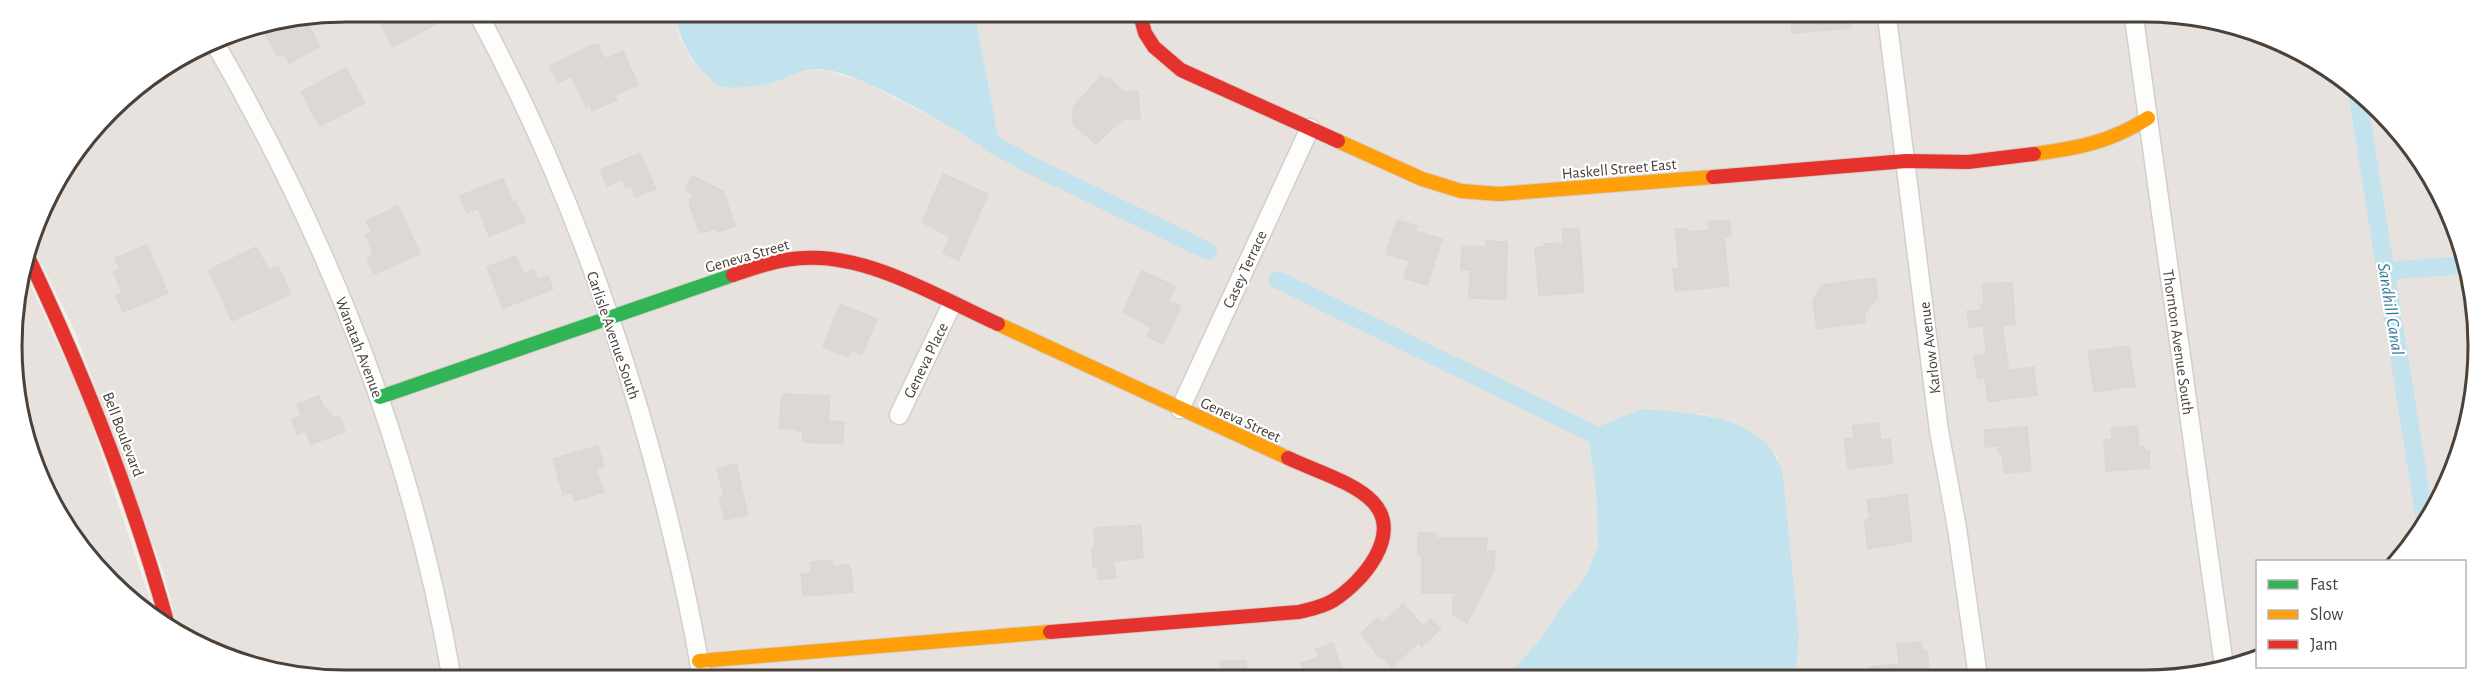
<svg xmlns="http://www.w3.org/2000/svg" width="2490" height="692" font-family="'Alegreya Sans',sans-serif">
<rect width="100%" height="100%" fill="#f3f1ee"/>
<path fill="#e7e2dd" d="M346,12L674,13L680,37L691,59L702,69L735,87L769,83L790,74L816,69L829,71L862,81L960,132L974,143L999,141L975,14L2209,18L2329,68L2422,160L2472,281V411L2443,494L2395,561L2258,562L2257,656L2187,677L1796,676L1799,635L1783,476L1777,455L1746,429L1707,415L1641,409L1594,433L1589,443L1596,491L1598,545L1586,576L1558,611L1543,636L1508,676L281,674L180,636L163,572L74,329L33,247L46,199L126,95L219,37Z
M26,275L84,401L155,614L81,550L23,433L13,324Z"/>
<path fill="#c2e3ee" d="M674,13L975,14L999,141L994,149L974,143L960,132C925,114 854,69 816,69C798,70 784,80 768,84C752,87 737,88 721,87C693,67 682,46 674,13Z
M1641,409C1691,413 1769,414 1783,475L1799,635L1796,676H1508L1543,636L1558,611L1586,576L1598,545L1596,491L1589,443L1600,426Z"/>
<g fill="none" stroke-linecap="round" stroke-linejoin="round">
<path stroke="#c2e3ee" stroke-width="18" d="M2358,97L2425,520
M989,142L1029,164L1208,251
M2386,271L2465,265
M1278,280L1600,437"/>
</g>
<path fill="#dbd8d5" stroke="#dbd8d4" stroke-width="1.5" d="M374,12H430L436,24L393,47Z
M1791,17H1851V28L1792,33Z
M305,20L320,46L290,63L284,53L278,56L262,29Z
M598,44L605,59L623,51L638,85L615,95L617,100L592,111L590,105L586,107L571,76L558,83L550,66L591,45Z
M346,68L365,103L320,126L301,92Z
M1101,76L1106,81L1109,78L1124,92L1138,91L1140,119H1123L1096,144L1073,124V107Z
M640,153L656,189L635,197L631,186L626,188L623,179L607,186L600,170Z
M943,174L988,194L959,260L943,253L950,237L922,222Z
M692,176L723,191L735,226L718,232L717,228L700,233L689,203L693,194L686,190Z
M503,179L513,203L516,202L525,222L489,236L478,208L467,213L460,196Z
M398,206L420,254L374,274L367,258L374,255L365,235L371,232L366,221Z
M1397,220L1417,226L1415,231L1442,239L1427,285L1404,278L1409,261L1386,254Z
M1726,220L1730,222L1731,236L1724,237L1729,286L1675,291L1673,269L1679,268L1675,229H1685L1689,232L1709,230L1708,222Z
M1579,228L1584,292L1539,296L1535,248L1544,247V244L1563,243L1562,229Z
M1486,241L1507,242L1506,299L1469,298L1470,270H1461L1462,246L1486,247Z
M147,245L168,293L123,312L116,296L122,293L113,272L120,269L115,258Z
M256,247L269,270L278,266L291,294L232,321L209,270Z
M516,256L523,274L534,270L538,280L548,276L553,289L503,308L487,267Z
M1142,271L1175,286L1169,301L1181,306L1163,344L1147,336L1151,327L1123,312Z
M1875,278L1878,297L1867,311H1864L1865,322L1817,329L1813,301L1822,285Z
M2012,282L2015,324L2002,325L2009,371L2034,367L2037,395L1988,402L1985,378L1978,379L1974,356L1987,354L1983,326L1969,327L1967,311H1981L1980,305H1984L1983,284Z
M840,304L877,319L862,354L851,350L848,357L823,347Z
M2129,346L2135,386L2094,392L2088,351Z
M782,394L830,396L828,421L844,422L843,444L802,442L803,431H798V429L779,428Z
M319,396L323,407L331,413L333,418L339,416L345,432L311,444L306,431L297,435L292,419L301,416L297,404Z
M1878,423L1881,440L1890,439L1893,463L1848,469L1844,439L1854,438L1852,426Z
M2137,426L2139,447L2144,446L2145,451L2149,450L2150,468L2106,471L2104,440L2112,439L2111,428Z
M2027,427L2031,471L2004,473L2002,453H1999L1998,446L1985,447L1984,430Z
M598,446L604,467L596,469L604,492L574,501L572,492L563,495L553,459Z
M736,464L748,515L725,520L719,498L724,497L717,469Z
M1907,494L1912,541L1868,549L1864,520L1870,519L1867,500Z
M1141,525L1143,558L1114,561L1116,578L1098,579L1097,568H1093L1092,548L1095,547L1094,528Z
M1418,533H1436L1435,538H1487L1486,551H1495L1494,571L1467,623L1453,615V598L1460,593H1422V557L1418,556Z
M832,560L833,566L849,565V570H851L853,592L803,596L801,574L811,573V562Z
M1403,604L1423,626L1431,619L1441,629L1421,647L1419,642L1392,667L1385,659L1378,657L1361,633L1378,618L1383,623Z
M1921,642L1922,651H1927L1930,677H1870V667L1899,664L1897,644Z
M1333,643L1344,676H1305L1301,663L1319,657L1316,649Z
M1246,660L1247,675H1221L1220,662Z"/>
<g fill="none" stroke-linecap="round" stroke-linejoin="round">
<defs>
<path id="street" d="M477,12C561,167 622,335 665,505C679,561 692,617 701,674
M1887,17L1939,431L1957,528L1978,677
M2134,18L2224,666
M213,40C329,240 411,446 451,674
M1180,409L1310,128
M899,415L952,304"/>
<path id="fast" d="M380,397L733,275"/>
<path id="slow" d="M1338,141L1422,179L1461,191L1499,194L1713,177
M2034,154C2078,148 2111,142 2148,118
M998,324L1288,458
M699,661L1050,632"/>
<path id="jam" d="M1140,15L1145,33L1154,47L1181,70L1338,141
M1713,177L1906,161L1968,162L2034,154
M30,261C86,379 133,499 168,625
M733,275C757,267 779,259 804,258C869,254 940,298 998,324
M1050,632L1299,612C1311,609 1323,607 1334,600C1361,583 1404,535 1373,502C1354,482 1313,470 1288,458"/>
</defs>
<use href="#street" stroke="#d1cfcc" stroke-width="21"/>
<use href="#fast" stroke="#d3cec7" stroke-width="16"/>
<use href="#slow" stroke="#d3cec7" stroke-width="16"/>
<use href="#jam" stroke="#d3cec7" stroke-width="16"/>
<use href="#street" stroke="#fdfdfc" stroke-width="18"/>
<use href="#fast" stroke="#30b455" stroke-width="14"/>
<use href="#slow" stroke="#ff9f0a" stroke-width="14"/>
<use href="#jam" stroke="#e5322d" stroke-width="14"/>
</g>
<g text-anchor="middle" stroke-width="4.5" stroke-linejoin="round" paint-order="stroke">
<g font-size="16" fill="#4a413a" stroke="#fff">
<text transform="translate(1619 168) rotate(-5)" y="6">Haskell Street East</text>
<text transform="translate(747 255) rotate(-16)" y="6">Geneva Street</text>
<text transform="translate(1244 269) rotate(-65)" y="6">Casey Terrace</text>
<text transform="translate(614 335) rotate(71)" y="6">Carlisle Avenue South</text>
<text transform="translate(2179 342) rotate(82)" y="6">Thornton Avenue South</text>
<text transform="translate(360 347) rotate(69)" y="6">Wanatah Avenue</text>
<text transform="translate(1929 348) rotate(-97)" y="6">Karlow Avenue</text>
<text transform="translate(925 360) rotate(-64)" y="6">Geneva Place</text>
<text transform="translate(1241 419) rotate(25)" y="6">Geneva Street</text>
<text transform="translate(124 434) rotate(69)" y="6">Bell Boulevard</text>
</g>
<g font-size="18" font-style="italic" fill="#307d9b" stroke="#fff">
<text transform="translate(2391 309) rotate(81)" y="6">Sandhill Canal</text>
</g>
</g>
<path d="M0 0H2490V692H0ZM346 22H2144A324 324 0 0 1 2468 346V346A324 324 0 0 1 2144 670H346A324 324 0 0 1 22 346V346A324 324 0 0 1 346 22Z" fill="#fff" fill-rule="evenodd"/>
<path fill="none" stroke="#4a413a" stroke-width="3" d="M346 22H2144A324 324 0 0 1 2468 346V346A324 324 0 0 1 2144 670H346A324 324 0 0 1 22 346V346A324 324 0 0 1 346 22Z"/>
<rect x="2256" y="560" width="210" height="108" fill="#ffffff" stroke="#b7b3b0" stroke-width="1.5"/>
<rect x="2268" y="580" width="30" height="9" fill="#30b455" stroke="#b7b3b0" stroke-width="1.5"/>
<text x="2310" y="590" font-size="18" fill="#4a413a">Fast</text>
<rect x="2268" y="610" width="30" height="9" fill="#ff9f0a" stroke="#b7b3b0" stroke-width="1.5"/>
<text x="2310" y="620" font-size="18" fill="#4a413a">Slow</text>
<rect x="2268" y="640" width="30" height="9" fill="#e5322d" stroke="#b7b3b0" stroke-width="1.5"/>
<text x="2310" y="650" font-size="18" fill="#4a413a">Jam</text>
</svg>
